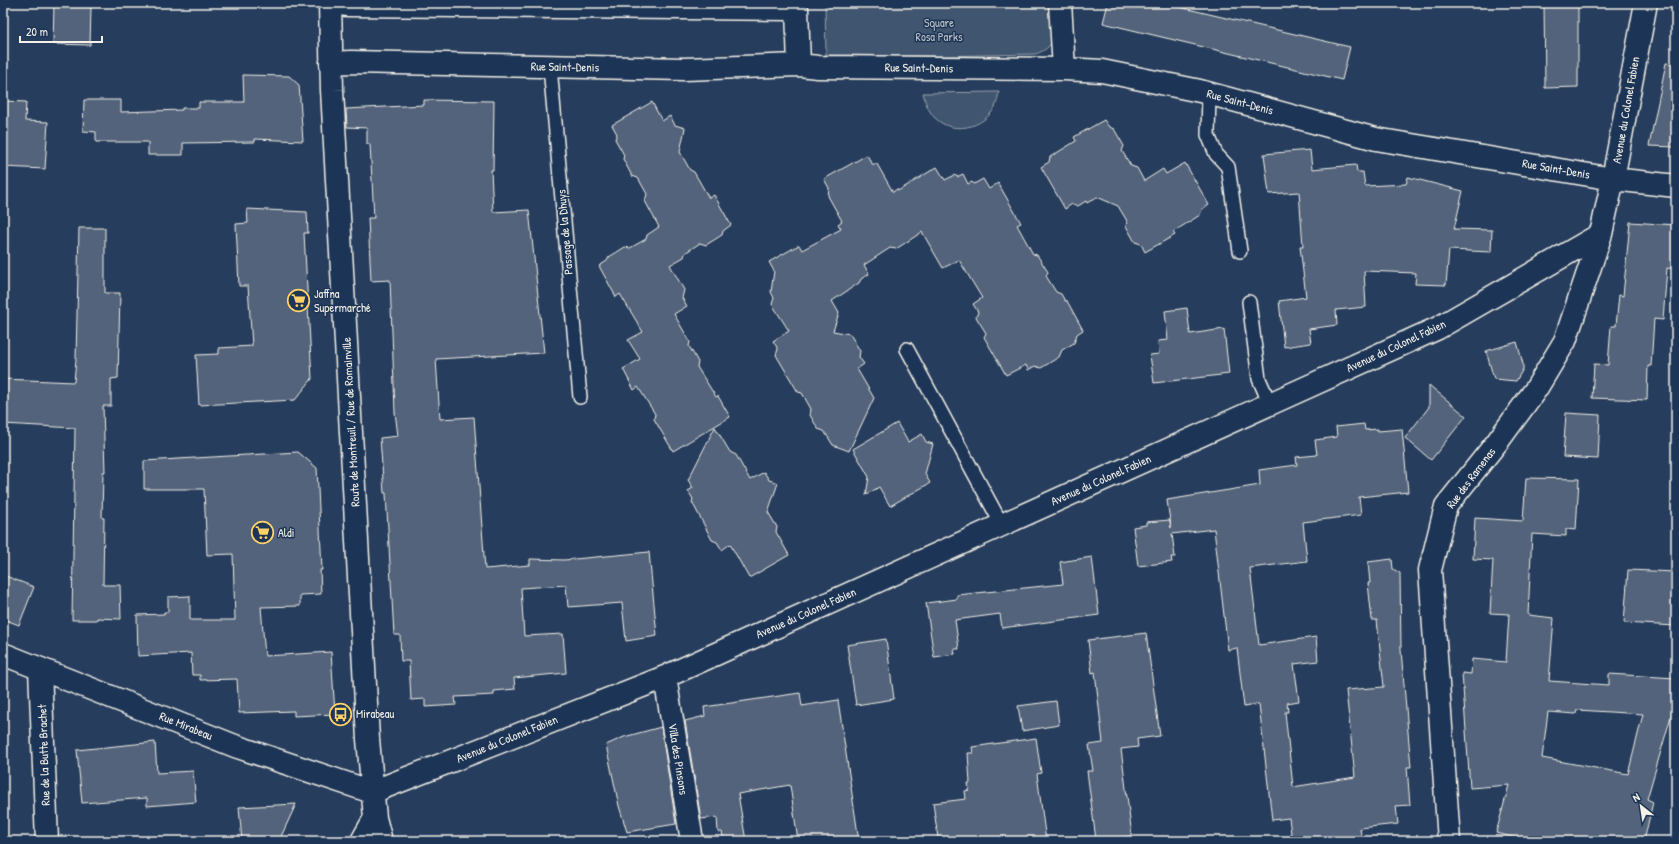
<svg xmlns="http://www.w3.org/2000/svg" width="1679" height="844" font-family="'Patrick Hand',sans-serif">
<rect width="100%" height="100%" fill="#263d5d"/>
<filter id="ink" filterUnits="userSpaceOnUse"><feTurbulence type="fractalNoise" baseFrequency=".025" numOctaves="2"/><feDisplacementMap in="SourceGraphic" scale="8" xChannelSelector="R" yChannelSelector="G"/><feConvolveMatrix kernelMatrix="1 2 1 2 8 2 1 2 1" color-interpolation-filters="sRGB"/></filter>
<g filter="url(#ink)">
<path fill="#40546f" stroke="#9aa2ac" d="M825,3H1053C1054,24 1061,47 1035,54L936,56L826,55Z
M999,92C998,97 997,103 995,107C984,128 952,136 934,117C928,110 925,102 923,93Z"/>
<path fill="#52647b" stroke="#f4f1e8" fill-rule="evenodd" d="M1108,3H1162L1350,47L1342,80L1103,23Z
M1544,3H1578V87L1545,88Z
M54,4L91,7L90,45L53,44Z
M1666,63L1676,64V147L1649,146Z
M243,75L289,76L299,85L303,141L255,139V142L183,143V155H148V142H96V132L83,131L84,100H121V112L182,110V108H199V102H244Z
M424,100L494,101L493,170H491L493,212L529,210L544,353L436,359L440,419L474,417L485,569L530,565V559L564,560L649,552L657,636L626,641L622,603L568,607L566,585L521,588L524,636L563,634L566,673L514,678L515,689L494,691V695L455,697L456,705L425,707V699L411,700L409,661H401L400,635H394L386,493H384L380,438L398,436L395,412L390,280L371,281L368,218H374L370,144H367V128L347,127L346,109L424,105Z
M3,101L26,102L25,121L48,122L45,169L3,167Z
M652,102L662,121L670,116L675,125L685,128L680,152L690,170L694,172L709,198L714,195L731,225L723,231L722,235L706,245L700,243L685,253L684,257L670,265L684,290L682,298L687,306L674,314L690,342L689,346L698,362L697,367L716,397L718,396L730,417L673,451L654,419L655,414L638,387L634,390L623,369L640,359L628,340L643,332L620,294L616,297L599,266L607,261L609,257L625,247L630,248L646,239L647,235L659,227L645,201L647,194L638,178L632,176L623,159L624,155L615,139L617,134L612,125Z
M1104,120L1109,127L1114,129L1124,146L1122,151L1131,166L1137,168L1144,181L1163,169L1166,174L1185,163L1209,205L1202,209L1200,215L1173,232L1175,235L1145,252L1141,244L1135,242L1126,226L1127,221L1118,206L1097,197L1087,203L1086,201L1078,206L1072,204L1065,209L1041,167L1049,162L1050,157L1076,141L1074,137Z
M1310,150L1312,169L1356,165L1357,172H1363L1365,186L1406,184L1408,177L1463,191L1454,229L1492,230L1491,252L1449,250L1446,285L1415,284L1416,273L1364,271L1366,307L1336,310L1337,325L1309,329L1311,343L1284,347L1279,301L1306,297L1300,246H1303L1299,192L1269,194L1264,154Z
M867,155L872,164H877L893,192L897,189L898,191L937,167L945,180L955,175L957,177L963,174L968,184L972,182L974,184L983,179L989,189L998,183L1021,223L1017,225L1033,254L1037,255L1048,272L1046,276L1056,292L1061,294L1065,301H1067L1083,330L1077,334L1074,343L1062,350L1059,357L1041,368L1035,366L1028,370L1026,365L1006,375L984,337L986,333L976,317L978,312L973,304L982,298L959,260L943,268L922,232L896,249L890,248L864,265L869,274L861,279L859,283L832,301L839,313L833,331L850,334L860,351L859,357L864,364L857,369L874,398L849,451L833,445L824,431L818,429L810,415L811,409L802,393L798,392L776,355L778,349L773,341L789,331L772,304L774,298L771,292L774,271L769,262L799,245L802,250L841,229L838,224L842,221L828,196L829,188L824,179Z
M247,209L307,212L308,233H304L312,379L295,400L199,405L196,355L219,354V348L252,346L248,286H239L236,224L248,223Z
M1630,222L1676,225V269L1667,268L1663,320L1654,319L1651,366H1648L1647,400L1592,398L1594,364L1608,365L1611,326H1616L1619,295L1623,296Z
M79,228H105V293H120L118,378L111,379V406H103L105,472H103L102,518H104L103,585H120L121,619L97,618V620H72L75,428L3,424V379L74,382L76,359Z
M1187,308L1190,334L1224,329L1229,374L1154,383L1150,355L1159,354L1158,341L1168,340L1165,311Z
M1517,342L1523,364V369L1516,381L1494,379L1486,351Z
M1429,385L1466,416L1431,460L1405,438L1429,407Z
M1566,413L1600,415L1598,459L1563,457Z
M897,423L908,442L922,434L926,442L933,444L925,474L930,483L890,506L879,487L866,495L869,477L853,449Z
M1364,424L1365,430L1378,429V431L1402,429L1408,492L1359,497L1361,515L1303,522L1307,561L1250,568L1259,645L1316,637L1318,661L1294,664L1299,701L1287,703L1288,712H1285L1293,787L1355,777L1346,690L1384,687L1377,620H1372L1368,583H1370L1368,562L1392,559L1393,569L1400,573L1401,650L1411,767H1407L1410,805L1396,806L1398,824L1360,828L1362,841H1292L1289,818L1272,820L1259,704L1244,707L1237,648L1228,650L1214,529L1172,534L1175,557H1171L1172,562L1138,566L1133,527L1146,525V522L1170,520L1171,528L1167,500L1260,485L1259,470L1297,465L1296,457L1317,455L1315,440L1337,437L1336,427Z
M715,427L730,452L736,455L750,480L764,472L769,480L778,483L768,512L777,527L776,532L789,555L749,578L730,544L722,550L717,542L712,540L692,502L693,499L688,491L693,488L688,480Z
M298,452L317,468L322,570H320L321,594L300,595V606L261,607L265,656L331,652L335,714L294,716V711L239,713L237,679L200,680V675H192L191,653L138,656L137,615L164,614V612H168V597L190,596V620H235L233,554L207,555L204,489H144V461Z
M1526,478L1579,479L1576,530L1566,529V536L1532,534L1528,615L1554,618L1549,681L1609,685V674L1676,678V699L1647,799L1653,802L1644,841H1529L1496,833L1509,785L1470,788L1462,673L1471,674L1472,659L1506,662L1509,614L1490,613L1493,560L1473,559L1475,518L1523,521ZM1577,710L1643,714L1628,774L1542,758L1548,712L1576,714Z
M1092,557L1099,615L1002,628L1000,614L955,620L959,649H954L955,654L934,657L926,603L957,599V595L1063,584L1060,562Z
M1628,570L1676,572V626L1624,623Z
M3,575L34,587L19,625L3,619Z
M1146,633L1160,736L1137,739L1138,747L1121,749L1132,836L1096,840L1087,771H1093L1089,745L1103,743L1095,672L1092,673L1088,640Z
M886,639L894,699L856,705L847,645Z
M800,693L802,706L838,700L859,841H798L790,785L738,794L746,841H724L722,832H718L717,817L701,819L685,721L705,716L704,707Z
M1056,701L1059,725L1022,731L1018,706Z
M661,727L676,824L627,832L619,806L606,745L624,737Z
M1036,738L1041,773L1037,774L1046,841H942V838H938L933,803L966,799L965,791L969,790L968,783H970L968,753H973L972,747Z
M155,742L157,773L193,771L196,802L147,806V798L82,803L77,750Z
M296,804L279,841H242L239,807Z"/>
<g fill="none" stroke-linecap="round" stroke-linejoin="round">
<defs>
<path id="lane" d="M550,67L580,397
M1209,93L1208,135L1216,154L1228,167L1240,251
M1249,302L1259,379L1270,404
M907,349L1002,525"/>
<path id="street" d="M330,3L348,5L797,9L799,65
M1060,3L1064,69
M331,63L351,62L684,69L799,65L818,67L1064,69L1102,71L1200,91L1376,139L1613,179L1676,186
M3,654L235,746L372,792L665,677L1438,328L1601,234
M40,669L47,841
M665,677L692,841
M1449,841L1430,570L1446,506L1498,441L1536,389L1565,341L1601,234L1613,179L1646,3"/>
<path id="secondary" d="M330,3L332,90L368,739L375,818L381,841
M362,841L375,818"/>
</defs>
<use href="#lane" stroke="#f4f1e8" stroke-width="16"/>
<use href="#street" stroke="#f4f1e8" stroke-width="25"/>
<use href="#secondary" stroke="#f4f1e8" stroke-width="25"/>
<use href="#lane" stroke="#1d3557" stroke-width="13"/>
<use href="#street" stroke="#1d3557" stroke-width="22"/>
<use href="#secondary" stroke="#1d3557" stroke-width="22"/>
</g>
</g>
<defs>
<symbol id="supermarket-ring" viewBox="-11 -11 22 22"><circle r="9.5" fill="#1d3557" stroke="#ffd166" stroke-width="1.5"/><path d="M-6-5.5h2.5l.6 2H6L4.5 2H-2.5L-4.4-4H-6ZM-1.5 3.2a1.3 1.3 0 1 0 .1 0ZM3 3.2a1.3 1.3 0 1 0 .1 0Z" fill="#ffd166"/></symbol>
<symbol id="bus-ring" viewBox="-11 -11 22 22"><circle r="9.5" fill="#1d3557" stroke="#ffd166" stroke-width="1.5"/><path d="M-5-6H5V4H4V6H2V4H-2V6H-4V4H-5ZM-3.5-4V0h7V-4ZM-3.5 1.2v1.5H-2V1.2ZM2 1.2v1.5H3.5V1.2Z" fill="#ffd166"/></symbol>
</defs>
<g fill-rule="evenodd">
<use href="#supermarket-ring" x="286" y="288" width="25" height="25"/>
<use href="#supermarket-ring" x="250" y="520" width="25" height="25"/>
<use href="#bus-ring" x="328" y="702" width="25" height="25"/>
</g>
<g text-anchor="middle" stroke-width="3" stroke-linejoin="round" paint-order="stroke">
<g font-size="12" fill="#bec2c4" stroke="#1d3557">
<text x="939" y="27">Square<tspan x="939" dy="14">Rosa Parks</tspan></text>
</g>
<g font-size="12" fill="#f4f1e8" stroke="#1d3557">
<text transform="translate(565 67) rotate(1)" y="4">Rue Saint-Denis</text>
<text transform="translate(919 68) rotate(1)" y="4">Rue Saint-Denis</text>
<text transform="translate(1240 102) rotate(15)" y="4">Rue Saint-Denis</text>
<text transform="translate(1626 110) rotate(-80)" y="4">Avenue du Colonel Fabien</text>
<text transform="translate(1556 169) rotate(10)" y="4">Rue Saint-Denis</text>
<text transform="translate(565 232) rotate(-95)" y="4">Passage de la Dhuys</text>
<text transform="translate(1396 346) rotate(-25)" y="4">Avenue du Colonel Fabien</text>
<text transform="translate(351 422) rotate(-93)" y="4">Route de Montreuil / Rue de Romainville</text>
<text transform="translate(1471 478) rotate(-53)" y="4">Rue des Ramenas</text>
<text transform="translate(1101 480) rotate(-24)" y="4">Avenue du Colonel Fabien</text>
<text transform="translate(806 613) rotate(-24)" y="4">Avenue du Colonel Fabien</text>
<text transform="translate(186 726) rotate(22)" y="4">Rue Mirabeau</text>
<text transform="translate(507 739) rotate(-22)" y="4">Avenue du Colonel Fabien</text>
<text transform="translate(44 755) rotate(-92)" y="4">Rue de la Butte Brachet</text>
<text transform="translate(678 759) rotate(81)" y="4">Villa des Pinsons</text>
</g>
<g font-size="12" fill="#f4f1e8" stroke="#1d3557" text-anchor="start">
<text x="314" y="298">Jaffna<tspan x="314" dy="14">Supermarché</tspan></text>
<text x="278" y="537">Aldi</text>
<text x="356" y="718">Mirabeau</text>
</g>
</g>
<rect width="1679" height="844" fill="none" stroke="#1d3557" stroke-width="16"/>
<rect x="8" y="8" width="1663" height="828" fill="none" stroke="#f4f1e8" stroke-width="1.5" filter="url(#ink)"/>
<g transform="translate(1641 806) rotate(330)" stroke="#1d3557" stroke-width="3" paint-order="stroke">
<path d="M0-3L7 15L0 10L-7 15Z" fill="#f4f1e8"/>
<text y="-6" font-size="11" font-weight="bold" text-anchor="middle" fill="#f4f1e8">N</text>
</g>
<path d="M20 36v6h82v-6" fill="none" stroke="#f4f1e8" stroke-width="2"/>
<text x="26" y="36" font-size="12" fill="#f4f1e8" stroke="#1d3557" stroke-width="3" paint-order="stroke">20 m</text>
</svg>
